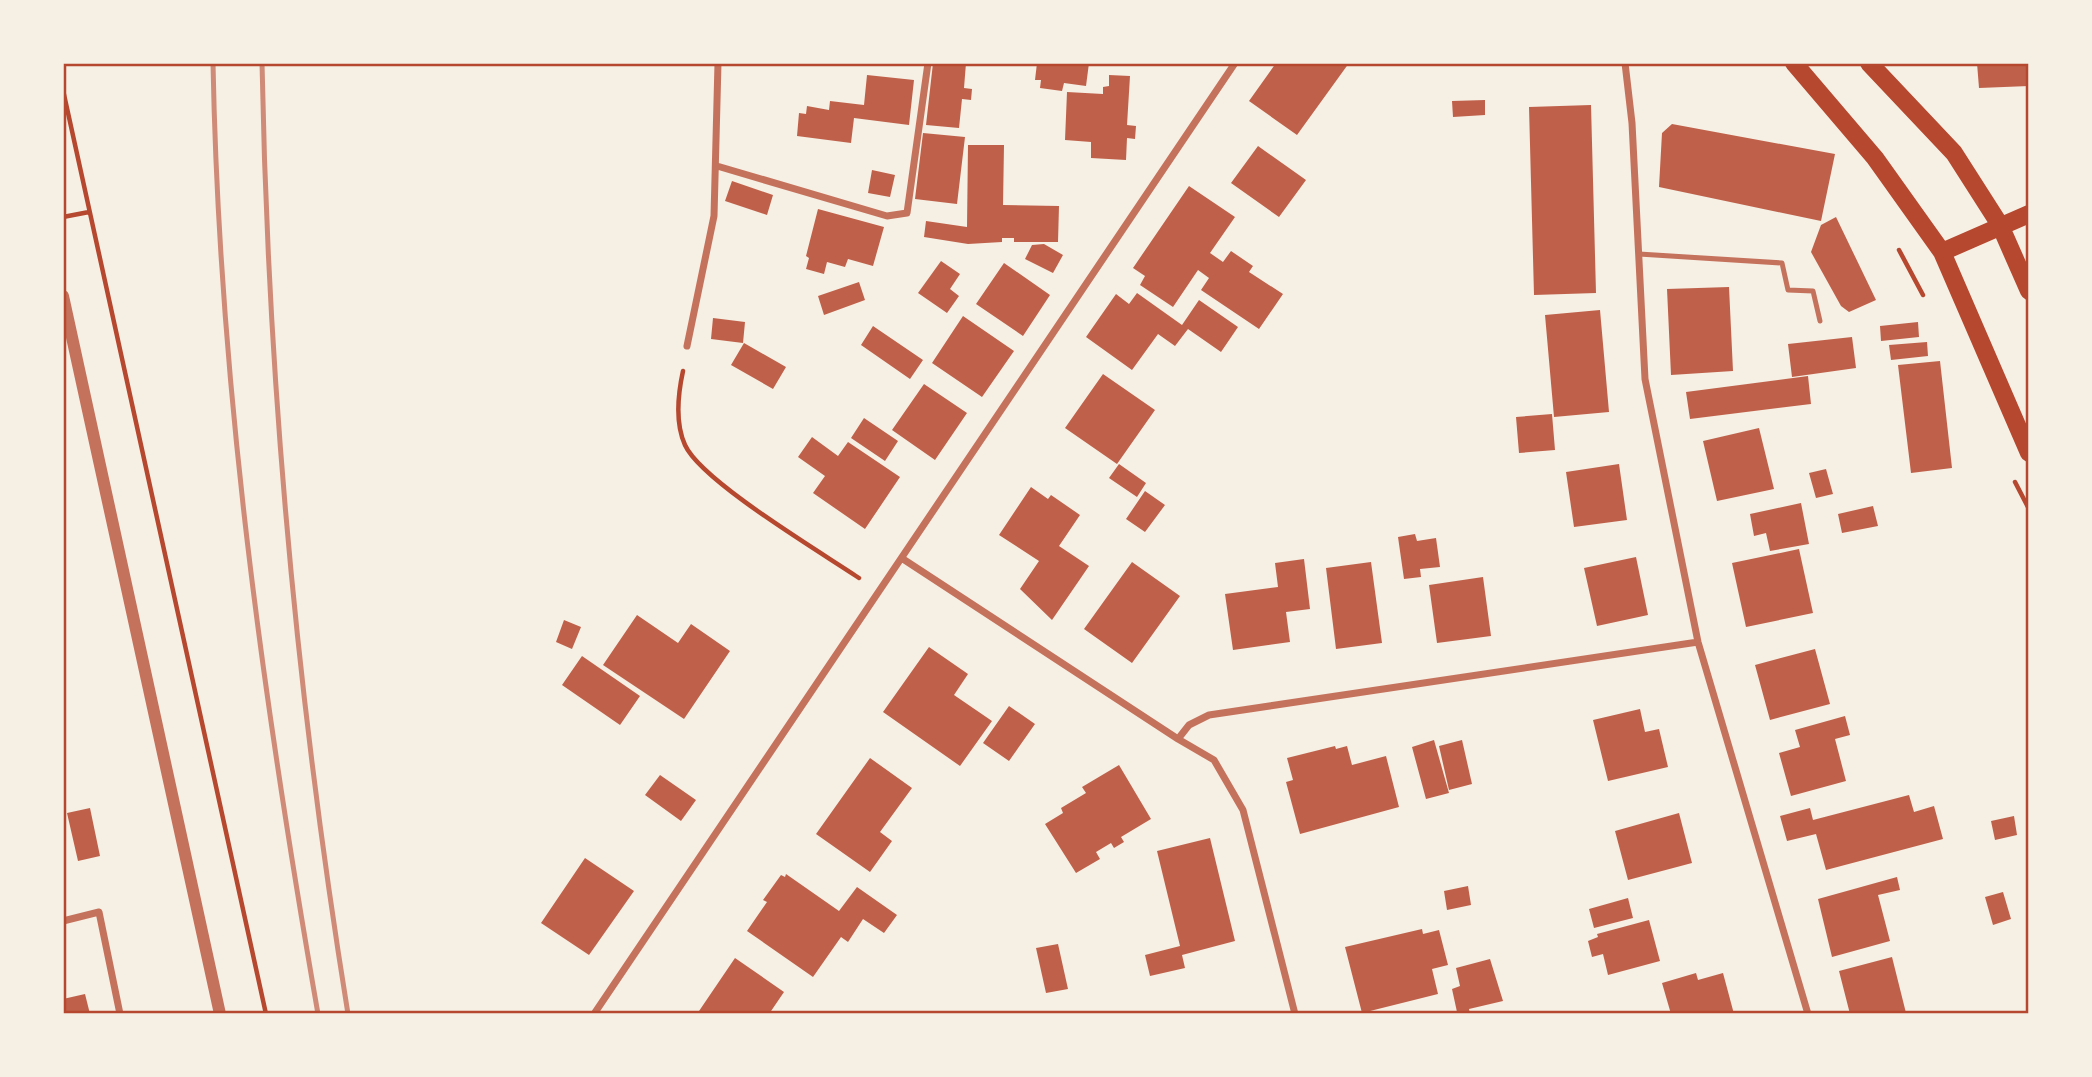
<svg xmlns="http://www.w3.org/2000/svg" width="2092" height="1077" font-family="Lato,sans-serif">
<rect width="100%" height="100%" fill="#f6efe4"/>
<path fill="#bf614a" d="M933,63H966L964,88L972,89L971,100L962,99L959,128L926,125Z
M1037,63H1089L1086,86L1064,83L1062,91L1040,88L1041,80H1035Z
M1276,63H1349L1297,135L1249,101Z
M1977,63H2029V86L1979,88Z
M867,75L914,80L909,125L854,118L851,143L797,136L799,113L806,114L807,106L829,110L830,101L864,105Z
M1109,75L1130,76L1127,125L1136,126L1135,139L1127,138L1126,160L1091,158V142L1065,140L1067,92L1103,94V87L1109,86Z
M1485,100V115L1453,117L1452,101Z
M1591,105L1596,293L1534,295L1529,107Z
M1672,124L1835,154L1821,221L1659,187L1662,133Z
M923,133L965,137L957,204L915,199Z
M968,145H1004L1003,205L1059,206L1058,242H1014V238H1002V242L968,244L924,237L926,221L967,227Z
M1258,146L1306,180L1279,217L1231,183Z
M872,170L895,175L890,197L868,193Z
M732,181L773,195L767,215L725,201Z
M1189,186L1235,217L1210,253L1223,262L1231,251L1253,266L1249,272L1283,294L1259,329L1201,290L1209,278L1198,270L1173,307L1140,285L1145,276L1133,268Z
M818,209L884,227L873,266L848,259L845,267L827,262L824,274L806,269L809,258L806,256Z
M1836,217L1876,300L1849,312L1841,306L1811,252L1821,225Z
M1044,244L1063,255L1053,273L1025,259L1032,245Z
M941,261L960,274L950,289L959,296L947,313L918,293Z
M1004,263L1050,295L1023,336L976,304Z
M859,282L865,300L824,315L818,296Z
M1729,287L1733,371L1671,375L1667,289Z
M1137,293L1182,325L1199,300L1238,327L1221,352L1188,329L1175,346L1158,334L1132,370L1086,337L1116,294L1129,304Z
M1600,310L1609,412L1554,417L1545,315Z
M963,316L1014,351L982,397L932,363Z
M713,318L745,322L743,343L711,339Z
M1918,322L1919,337L1881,341L1880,326Z
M873,326L923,360L910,379L861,345Z
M1852,337L1856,368L1792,377L1788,344Z
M1927,342L1928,356L1891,360L1889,345Z
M744,343L786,367L773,389L731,365Z
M1940,361L1952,468L1911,473L1898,365Z
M1103,374L1155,410L1117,464L1065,428Z
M1808,376L1811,404L1690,419L1686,392Z
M924,384L967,413L935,460L892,430Z
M1552,414L1555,450L1519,453L1516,417Z
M864,418L898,441L885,461L851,438Z
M1759,428L1774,489L1717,501L1703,441Z
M812,437L838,456L848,442L900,477L865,529L813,493L825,476L798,457Z
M1119,464L1146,483L1137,497L1109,478Z
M1619,464L1627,520L1574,527L1566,472Z
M1826,469L1833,494L1816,498L1809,473Z
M1031,487L1048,499L1051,495L1080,515L1059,546L1089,566L1052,620L1020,589L1039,561L999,535Z
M1145,491L1165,505L1145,532L1126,519Z
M1801,503L1809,544L1770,551L1766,533L1754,536L1750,514Z
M1873,506L1878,526L1842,533L1838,514Z
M1415,534L1417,541L1436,538L1440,567L1420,569L1421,577L1404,579L1398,537Z
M1799,549L1813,613L1746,627L1732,563Z
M1636,557L1648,615L1597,626L1584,568Z
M1304,559L1310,609L1286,612L1290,642L1233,650L1225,594L1278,587L1275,563Z
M1132,562L1180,596L1132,663L1084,629Z
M1371,562L1382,643L1336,649L1326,568Z
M1483,577L1491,636L1437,643L1429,585Z
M637,615L678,643L691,624L730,651L684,719L603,665Z
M564,620L581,627L572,649L556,642Z
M929,647L968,674L954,695L992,721L960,766L883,712Z
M1815,649L1830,704L1770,720L1755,665Z
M582,656L640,696L620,725L562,685Z
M1009,706L1035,724L1009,761L983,743Z
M1640,709L1645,732L1659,729L1668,767L1608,781L1593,720Z
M1845,716L1850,735L1835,739L1846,781L1791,796L1779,753L1800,747L1795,730Z
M1434,740L1449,793L1426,799L1412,747Z
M1462,740L1472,784L1449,790L1439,746Z
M1335,746L1336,749L1347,746L1352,765L1386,756L1399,807L1300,834L1286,782L1293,780L1287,758Z
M870,758L912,788L880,832L892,841L870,872L816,834Z
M1119,765L1151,819L1121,837L1124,842L1114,848L1111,843L1096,852L1100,859L1076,873L1045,824L1063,813L1061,808L1086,793L1082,787Z
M660,775L696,800L681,821L645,795Z
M1909,795L1914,812L1934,806L1943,839L1826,870L1816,834L1787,841L1780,816L1810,808L1813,820Z
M90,808L100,856L78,861L67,813Z
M1679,813L1692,863L1628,880L1615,831Z
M2014,816L2017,835L1995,840L1991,821Z
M1210,838L1235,941L1182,955L1185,968L1150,976L1145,955L1180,946L1157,851Z
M585,858L634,891L589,955L541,923Z
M786,874L839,911L857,887L897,915L884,933L863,919L848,942L841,937L813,977L747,931L767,902L763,900L781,875L785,877Z
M1897,877L1900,890L1878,895L1890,941L1832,957L1818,899Z
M1468,886L1471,905L1447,910L1444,891Z
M2003,892L2011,919L1993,925L1985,897Z
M1628,898L1633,918L1594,928L1589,909Z
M1649,920L1660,961L1608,975L1603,954L1592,957L1588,941L1598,937L1597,934Z
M1422,929L1423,934L1439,930L1448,965L1432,969L1438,994L1362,1013L1345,947Z
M1058,944L1068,989L1046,993L1036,948Z
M1892,957L1906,1013L1850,1014L1839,971Z
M735,958L784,992L769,1014H697Z
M1490,959L1503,1001L1469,1009L1470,1014H1453L1457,1012L1452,989L1460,986L1456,968Z
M1696,973L1698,980L1723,973L1734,1014H1671L1662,983Z
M85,994L90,1014H63V999Z"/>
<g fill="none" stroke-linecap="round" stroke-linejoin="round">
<path stroke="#b5482f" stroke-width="4.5" d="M63,90L266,1014
M63,217L89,212
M1899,250L1923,295
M683,371C678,394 675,423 685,445C701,481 822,553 859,578
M2015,482L2029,509"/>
<path stroke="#c5725c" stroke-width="5" d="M1639,254L1782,263L1788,290L1813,291L1820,321"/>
<path stroke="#c5725c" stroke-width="7" d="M1625,63L1632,123L1645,379L1698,642L1808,1014
M717,166L887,216L907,213L928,63
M687,346L714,216L718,63
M903,559L1178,739L1189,725L1209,715L1698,642
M1178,739L1214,760L1243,810L1295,1014
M63,921L99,912L120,1014
M594,1014L1235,63"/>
<path stroke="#c5725c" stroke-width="12" d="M63,296L220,1014"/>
<path stroke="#b5482f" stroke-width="18" d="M1794,63L1875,158L1942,252L2029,453
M1869,63L1954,153L2000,225L2029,291
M1942,252L2029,214"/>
<path stroke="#cf8b77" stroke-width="5" d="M213,63C219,383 263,699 318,1014
M262,63C268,382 297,699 348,1014"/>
</g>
<rect width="2092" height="1077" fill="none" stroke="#f6efe4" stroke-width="130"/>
<rect x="65" y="65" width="1962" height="947" fill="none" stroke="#b5482f" stroke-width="2.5"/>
</svg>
